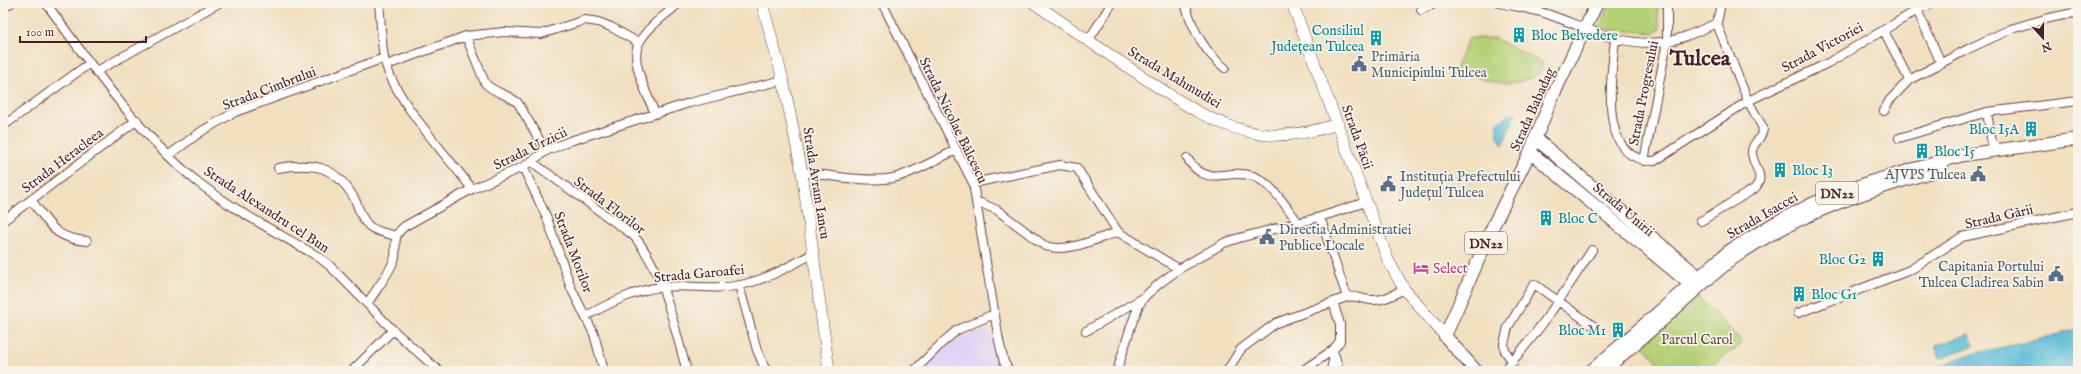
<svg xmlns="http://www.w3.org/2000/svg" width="2081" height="374" font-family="'IM FELL English',serif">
<rect width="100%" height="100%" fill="#f7f3e8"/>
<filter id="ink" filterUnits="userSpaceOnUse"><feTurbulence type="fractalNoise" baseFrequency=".025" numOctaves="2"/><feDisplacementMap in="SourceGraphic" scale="8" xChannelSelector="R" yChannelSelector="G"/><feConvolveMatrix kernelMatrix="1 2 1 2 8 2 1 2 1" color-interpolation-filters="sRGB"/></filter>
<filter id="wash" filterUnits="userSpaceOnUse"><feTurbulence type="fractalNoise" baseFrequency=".012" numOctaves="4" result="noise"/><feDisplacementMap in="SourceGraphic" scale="16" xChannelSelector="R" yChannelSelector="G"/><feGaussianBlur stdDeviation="0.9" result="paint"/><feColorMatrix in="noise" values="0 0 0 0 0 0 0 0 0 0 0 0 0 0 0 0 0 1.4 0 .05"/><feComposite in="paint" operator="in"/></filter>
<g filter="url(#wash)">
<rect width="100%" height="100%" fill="#f1dfc0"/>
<path fill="#ded5f5" d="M990,329L1002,371H921L956,339Z"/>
<path fill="#b5cf74" stroke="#807750" d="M1610,3H1657L1660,29L1655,33L1602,29L1600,25Z
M1469,38H1494L1543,63L1539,74C1506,91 1487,81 1455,69Z
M1698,297L1743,342L1706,371H1666L1643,345Z"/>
<path fill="#58bcd6" stroke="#516e80" d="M1510,114H1516L1503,145L1497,135V124Z
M2078,329V371H1930L1967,355L2036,340Z
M1969,334L1973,346L1940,358L1935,346Z"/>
</g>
<g filter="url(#ink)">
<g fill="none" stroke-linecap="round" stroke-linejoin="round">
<defs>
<path id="street" d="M46,3C90,64 140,136 199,183C235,211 278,233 317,256L329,265L393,330L439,371
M379,3C381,21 381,40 384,58C393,99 447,155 472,189
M882,3L973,183L999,341L1004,362L1009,371
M1185,3C1192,28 1204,52 1225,68
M1500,3C1517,7 1534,9 1550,15C1587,28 1622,47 1662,42C1682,40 1700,30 1717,23
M3,8L11,3
M1421,10L1436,3
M1917,10L1941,63
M1884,31L1909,80
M466,36L485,83C494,93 508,94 518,103L546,151
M1615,39C1612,76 1596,162 1655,161L1748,101L1828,63L1926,5
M1088,41L1112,3
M387,65L466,36L504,32L541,34L585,20L598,22L611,27L639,43
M97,71L219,3
M1884,111L1889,101L1909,80L1970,48L2011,29L2045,19L2078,12
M1987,112L1993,150
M655,114C648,95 629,61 639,43C647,27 666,15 679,3
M3,126L90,63
M1899,138L1987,112L2078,101
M169,155L202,131L235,112L384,58
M1187,158C1207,190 1226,167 1253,176C1272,183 1286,207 1298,222
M1644,161L1667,42V3
M532,162L634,236C665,274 673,325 687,371
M523,167L547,218L571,288L594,334L604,371
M278,168C313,162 335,165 354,198C359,207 360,217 368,225C375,232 387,233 396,236
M802,172C827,175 873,184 897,177C917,171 937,159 956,150
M973,183L1060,165L1077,168L1118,232L1179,269
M31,200C51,225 53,238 87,241
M976,201L997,210L1045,246C1069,253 1095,239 1118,232
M1320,217L1347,297
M3,221L137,120
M1701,221L1754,189C1767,177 1753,167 1752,153C1751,143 1763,139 1763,128L1748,101L1719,29L1717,23L1721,3
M739,285L757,350L766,371
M367,304C375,291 392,270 395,257C397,243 391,237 405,226L472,189L523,167L546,151L570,141L689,103L783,80
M1798,313L1910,270L1962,237L2078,212
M586,316C608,304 637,289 662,287C689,284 715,291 741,285C768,279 790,266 814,253
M1086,331L1143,298
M1335,356L1339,371
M1513,362L1505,351L1504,344L1508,327L1534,284L1595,327
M352,371L393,330
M914,371L942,343L957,330L994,314
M1117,371L1131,326L1139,305L1145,296L1160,283L1179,269L1224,243L1239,238L1320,217L1366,202
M1227,371L1241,349L1276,323L1347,297C1357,295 1363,300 1372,300C1383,301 1394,294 1404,289
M1302,371L1333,350L1340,341V324L1333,302
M1331,371L1334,355L1333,350
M1503,371C1538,335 1565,291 1592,250"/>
<path id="secondary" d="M762,3L783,80L802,172L829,371
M1034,3C1068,27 1102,50 1137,73C1174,98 1214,127 1260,134C1286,138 1313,132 1338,124
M1292,3L1388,260L1404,289L1445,336
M1924,3L1926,5L1929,3"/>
<path id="primary" d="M1535,138L1699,277
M1530,152L1690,284L1697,285
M1476,371L1445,336L1494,224L1530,152L1551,100L1597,3
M1591,371L1729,251L1773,224L1814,203L1870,182L1963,155L2078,139
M1604,371C1625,352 1647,334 1668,315C1690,295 1711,275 1735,257C1797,213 1869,190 1941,169"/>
</defs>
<use href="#street" stroke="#633c41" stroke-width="10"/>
<use href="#secondary" stroke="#633c41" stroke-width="12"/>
<use href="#primary" stroke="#633c41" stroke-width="14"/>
<use href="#street" stroke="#fff" stroke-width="8"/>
<use href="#secondary" stroke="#fff" stroke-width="11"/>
<use href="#primary" stroke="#fff" stroke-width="12"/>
</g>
</g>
<defs>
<symbol id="building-bare" viewBox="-9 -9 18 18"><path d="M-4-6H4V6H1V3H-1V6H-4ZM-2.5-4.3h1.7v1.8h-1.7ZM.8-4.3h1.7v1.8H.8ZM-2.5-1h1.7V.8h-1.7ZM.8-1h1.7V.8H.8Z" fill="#0f9aa8" stroke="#f7f3e8" stroke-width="2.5" paint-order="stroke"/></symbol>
<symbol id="civic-bare" viewBox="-9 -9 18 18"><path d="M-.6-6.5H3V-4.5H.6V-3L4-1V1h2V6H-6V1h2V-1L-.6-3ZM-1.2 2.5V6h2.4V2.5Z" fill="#5c6f8a" stroke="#f7f3e8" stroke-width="2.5" paint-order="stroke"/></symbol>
<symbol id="hotel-bare" viewBox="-9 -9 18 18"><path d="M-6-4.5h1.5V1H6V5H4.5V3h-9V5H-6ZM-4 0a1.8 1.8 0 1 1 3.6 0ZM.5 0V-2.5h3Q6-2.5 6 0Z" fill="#d1479c" stroke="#f7f3e8" stroke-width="2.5" paint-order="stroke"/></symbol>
</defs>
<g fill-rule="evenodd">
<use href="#building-bare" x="1508" y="24" width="22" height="22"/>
<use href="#building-bare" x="1365" y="27" width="22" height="22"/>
<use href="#civic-bare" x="1348" y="53" width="22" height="22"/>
<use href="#building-bare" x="2020" y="118" width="22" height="22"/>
<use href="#building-bare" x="1911" y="140" width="22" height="22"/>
<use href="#building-bare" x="1769" y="159" width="22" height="22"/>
<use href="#civic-bare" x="1967" y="163" width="22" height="22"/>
<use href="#civic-bare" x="1377" y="173" width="22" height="22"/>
<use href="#building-bare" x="1535" y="207" width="22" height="22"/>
<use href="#civic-bare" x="1256" y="226" width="22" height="22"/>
<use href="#building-bare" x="1867" y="248" width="22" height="22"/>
<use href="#hotel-bare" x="1410" y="257" width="22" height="22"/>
<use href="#civic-bare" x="2045" y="263" width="22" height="22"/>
<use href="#building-bare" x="1788" y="283" width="22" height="22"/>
<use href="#building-bare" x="1607" y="319" width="22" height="22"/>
</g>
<g text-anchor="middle" stroke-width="3.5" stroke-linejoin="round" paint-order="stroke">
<g fill="#f7f3e8" stroke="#7e5f64" stroke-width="1">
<rect x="1816" y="182" width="42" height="22" rx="3"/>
<rect x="1465" y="232" width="42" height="22" rx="3"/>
</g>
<g font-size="13" font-weight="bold" fill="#4a1f2b">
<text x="1837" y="198">DN22</text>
<text x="1486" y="248">DN22</text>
</g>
<g font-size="14" fill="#0d838f" stroke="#f7f3e8" text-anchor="start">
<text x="1364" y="35" text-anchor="end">Consiliul<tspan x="1364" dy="16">Județean Tulcea</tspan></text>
<text x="1531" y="40">Bloc Belvedere</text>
<text x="2019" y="134" text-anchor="end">Bloc I5A</text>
<text x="1934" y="156">Bloc I5</text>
<text x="1792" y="175">Bloc I3</text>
<text x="1558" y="223">Bloc C</text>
<text x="1866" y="264" text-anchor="end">Bloc G2</text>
<text x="1811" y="299">Bloc G1</text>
<text x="1606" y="335" text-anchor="end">Bloc M1</text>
</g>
<g font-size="14" fill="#4a1f2b" stroke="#f7f3e8">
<text transform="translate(1822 47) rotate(-28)" y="5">Strada Victoriei</text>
<text transform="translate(1175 77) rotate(31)" y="5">Strada Mahmudiei</text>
<text transform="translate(269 88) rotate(-21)" y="5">Strada Cimbrului</text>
<text transform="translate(1643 93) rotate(-79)" y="5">Strada Progresului</text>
<text transform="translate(1532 109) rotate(-66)" y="5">Strada Babadag</text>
<text transform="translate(954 120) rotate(64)" y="5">Strada Nicolae Bălcescu</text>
<text transform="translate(1358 137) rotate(70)" y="5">Strada Păcii</text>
<text transform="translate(530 148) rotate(-26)" y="5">Strada Urzicii</text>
<text transform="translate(62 160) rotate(-37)" y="5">Strada Heracleea</text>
<text transform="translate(817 183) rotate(81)" y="5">Strada Avram Iancu</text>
<text transform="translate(610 205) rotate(37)" y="5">Strada Florilor</text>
<text transform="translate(267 209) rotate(33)" y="5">Strada Alexandru cel Bun</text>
<text transform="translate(1624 209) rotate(40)" y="5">Strada Unirii</text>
<text transform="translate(1762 215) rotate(-30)" y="5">Strada Isaccei</text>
<text transform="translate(1999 216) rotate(-13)" y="5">Strada Gării</text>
<text transform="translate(574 252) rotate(69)" y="5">Strada Morilor</text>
<text transform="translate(699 273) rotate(-5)" y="5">Strada Garoafei</text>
</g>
<g font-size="14" fill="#4e5e75" stroke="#f7f3e8" text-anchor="start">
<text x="1371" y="61">Primăria<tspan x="1371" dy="16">Municipiului Tulcea</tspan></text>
<text x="1966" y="179" text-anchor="end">AJVPS Tulcea</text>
<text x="1400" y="181">Instituția Prefectului<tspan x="1400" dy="16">Județul Tulcea</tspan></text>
<text x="1279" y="234">Directia Administratiei<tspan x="1279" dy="16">Publice Locale</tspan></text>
<text x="2044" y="271" text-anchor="end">Capitania Portului<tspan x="2044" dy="16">Tulcea Cladirea Sabin</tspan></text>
</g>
<g font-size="14" fill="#b23c85" stroke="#f7f3e8" text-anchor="start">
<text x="1433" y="273">Select</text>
</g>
<g font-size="14" fill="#654b3d" stroke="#f7f3e8">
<text x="1697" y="344">Parcul Carol</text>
</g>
<g font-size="22" font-weight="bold" fill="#4a1f2b" stroke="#f7f3e8">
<text x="1700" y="65">Tulcea</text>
</g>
</g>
<rect width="2081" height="374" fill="none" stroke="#f7f3e8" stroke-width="16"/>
<g transform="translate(2043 38) rotate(159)" stroke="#f7f3e8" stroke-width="3" paint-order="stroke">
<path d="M0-3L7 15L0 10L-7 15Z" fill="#4a1f2b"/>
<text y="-6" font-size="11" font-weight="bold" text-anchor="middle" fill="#4a1f2b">N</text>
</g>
<path d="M20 36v6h126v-6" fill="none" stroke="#4a1f2b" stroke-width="2"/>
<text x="26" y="36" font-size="12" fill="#4a1f2b" stroke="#f7f3e8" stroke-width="3" paint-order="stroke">100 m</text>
</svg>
